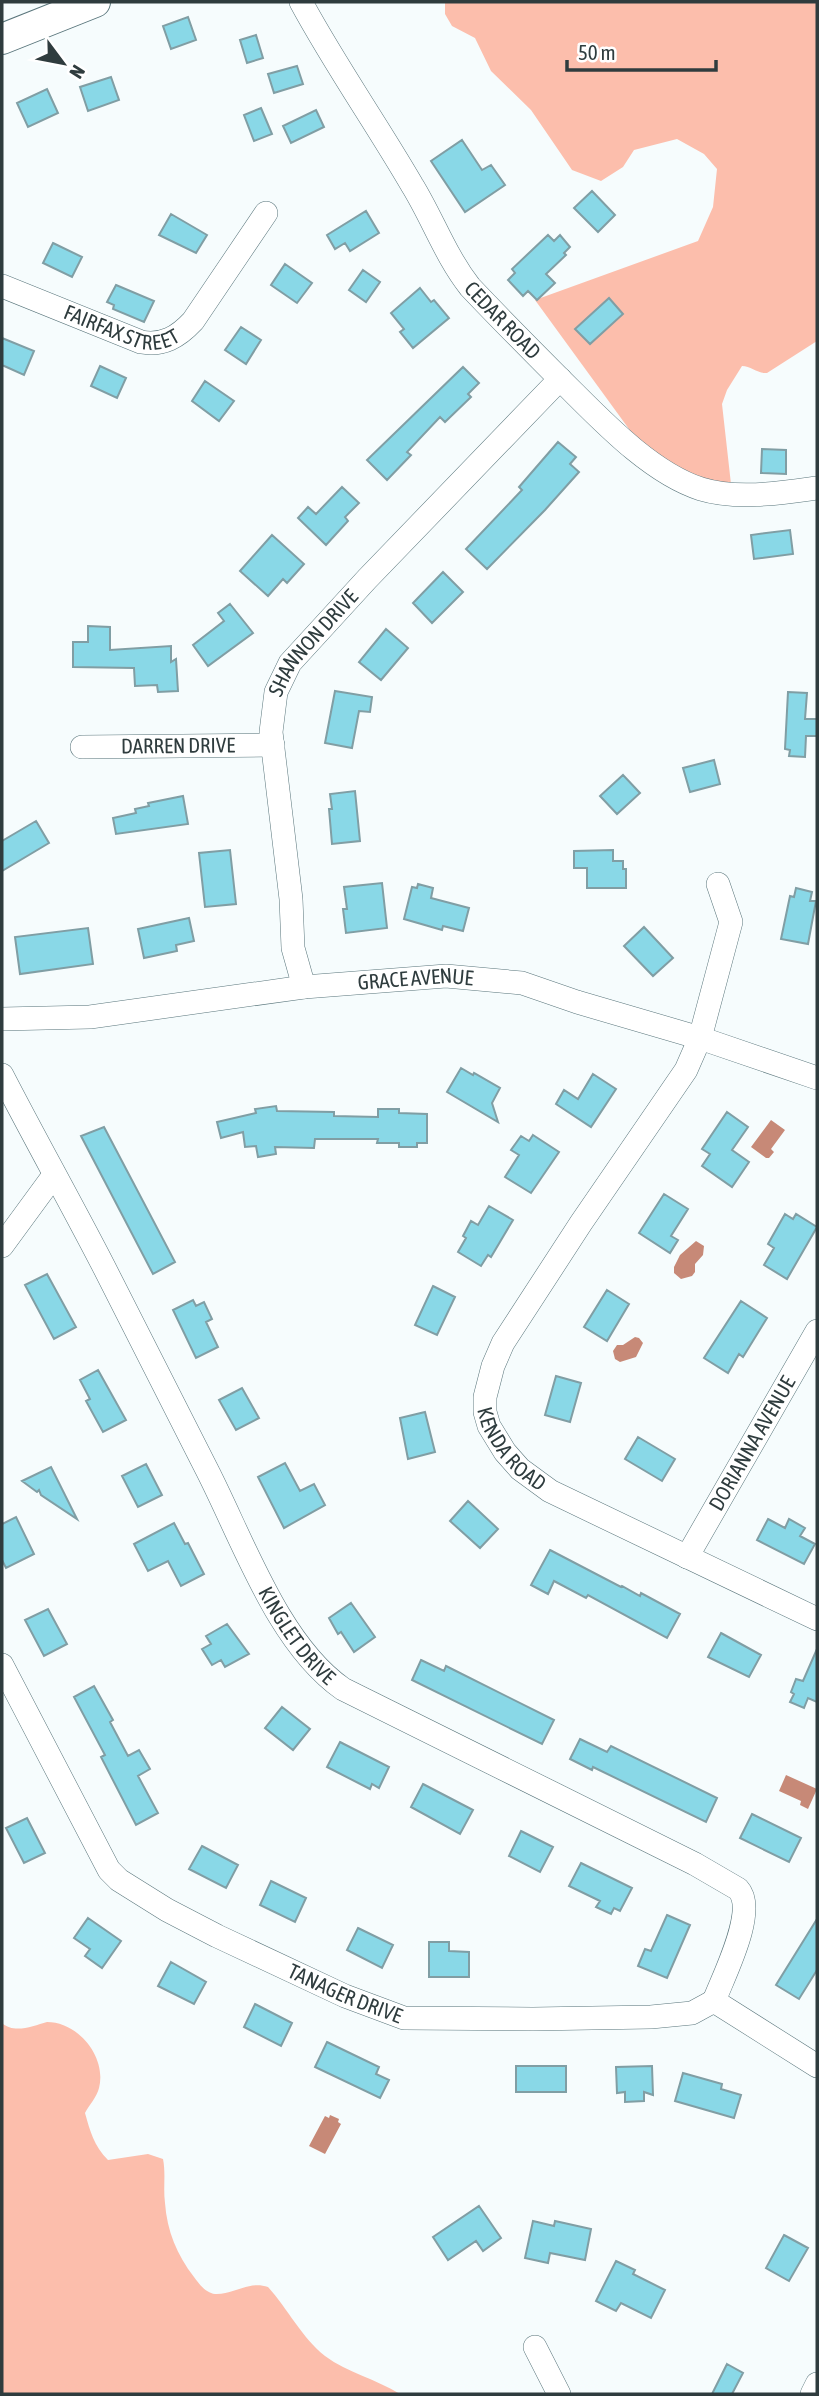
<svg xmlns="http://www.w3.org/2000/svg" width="819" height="2396" font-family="'Asap Condensed',sans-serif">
<rect width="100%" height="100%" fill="#f6fcfd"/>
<path fill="#fcbeac" d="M445,2H817V341L767,373C758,374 751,366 742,366L727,390L722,404L732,493L645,451L535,300L698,241L713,207L717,169L704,154L677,139L634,150L623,167L601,181L572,170L531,110L491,71L475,38L452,26L445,14Z
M47,2022C78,2022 107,2057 99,2088C97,2097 89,2105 85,2113C90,2131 94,2146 108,2160L148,2154L163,2159C166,2174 163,2188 165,2203C167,2231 177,2255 194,2277C199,2284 206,2293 215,2294C234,2295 249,2280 268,2287C288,2309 302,2338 325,2356C348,2373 376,2379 400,2394H2V2023C14,2034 33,2026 47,2022Z"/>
<path fill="#c78977" d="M771,1120L785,1130L771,1149L774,1152L769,1158H766L751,1147Z
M696,1241L704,1246L703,1255L695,1264V1272L692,1276L681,1279L674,1273V1267L680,1255Z
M635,1337L639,1338L643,1343L636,1357L620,1362L615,1359L613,1351L617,1345H623Z
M786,1775L817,1789L808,1809L800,1805L801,1801L779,1791Z
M330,2115L339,2119L338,2122L341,2124L325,2154L309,2146L325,2116L329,2118Z"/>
<path fill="#89d8e7" stroke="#809ea4" stroke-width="2" d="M188,17L196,40L171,49L163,26Z
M256,35L263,58L247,63L240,40Z
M297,66L303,84L274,93L268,74Z
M111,77L119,100L88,111L80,87Z
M47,89L58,113L28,127L17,103Z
M261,108L272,134L254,141L244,115Z
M316,110L324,127L291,143L283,126Z
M462,140L482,170L491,165L505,185L465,212L431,161Z
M592,191L615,215L598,232L574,208Z
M366,211L379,233L350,251L345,243L335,249L327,235Z
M171,214L207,235L196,253L159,235Z
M548,235L554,241L560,235L570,247L564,253L566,255L546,274L555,283L537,300L528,291L523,296L508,280L515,273L512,269Z
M53,243L82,257L72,277L43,263Z
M285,264L312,283L297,303L271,285Z
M363,270L380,282L366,302L349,290Z
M116,285L154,301L144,322L113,309L114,305L107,302Z
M420,288L431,302L434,300L449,318L413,348L400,332L404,329L391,313Z
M609,298L623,314L590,344L575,329Z
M241,327L261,340L246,364L225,350Z
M2,338L34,351L24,375L2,365Z
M100,366L126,378L117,398L91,386Z
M463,367L479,383L468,394L471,397L445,422L440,417L407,452L411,455L387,480L367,460Z
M205,381L234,401L219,421L192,401Z
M558,442L576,457L570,464L579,472L545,510L487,569L466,549L522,490L519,487Z
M762,449L786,450V474L761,473Z
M342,487L359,503L345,517L348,521L326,545L298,518L308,507L316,514Z
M790,530L793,554L754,559L751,535Z
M272,535L304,564L287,583L283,579L268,596L240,571Z
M443,572L463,592L432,623L413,603Z
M230,604L253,633L208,666L193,645L224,621L218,613Z
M88,626L110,627V650L171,646V662L176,659L178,691L158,692L157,685L135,686L134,668L73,667V642H88Z
M386,629L408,648L381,680L359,662Z
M335,691L372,697L370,712L359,711L352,748L325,743Z
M788,692L807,693L805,719H817V736H806L805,757L789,756L790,750L785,749Z
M714,760L720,784L690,792L683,768Z
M623,775L640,793L617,814L600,796Z
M355,791L360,841L332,844L329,809H332L330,794Z
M183,796L188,824L116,834L113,818L136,813L135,809L149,806L148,803Z
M36,821L49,843L2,871V841Z
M230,850L236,904L205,907L199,853Z
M613,850V861H623V869H626V888H587V868H574V851Z
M382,883L387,928L346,933L343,909H347L344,887Z
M418,884L433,888L431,898L469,908L463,931L443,926L442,930L404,919L412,887L417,888Z
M796,888L812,892L810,901H816L808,944L781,939L790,896L794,897Z
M189,918L194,941L176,945L177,951L144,958L138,929Z
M644,927L673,958L653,976L624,946Z
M88,928L93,964L20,974L15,937Z
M461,1068L473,1075L474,1073L500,1088L492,1103L498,1122L447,1092Z
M593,1074L616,1089L591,1127L556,1104L564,1090L578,1099Z
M276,1106L277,1111L334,1112V1116L378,1117V1109H399V1113L427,1114V1143H417V1147H399V1143H377L378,1139H315L314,1148L275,1147L276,1154L258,1157L256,1146L245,1147L243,1132L221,1138L217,1122L256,1113L255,1109Z
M727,1112L748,1127L732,1150L749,1162L732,1187L702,1166L710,1154L702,1149Z
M104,1127L175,1262L153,1274L81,1136Z
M533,1135L559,1152L531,1193L505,1177L519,1155L511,1150L521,1136L529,1141Z
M664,1194L688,1209L671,1236L678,1240L670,1253L639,1233Z
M489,1206L513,1220L491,1257L488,1255L481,1266L458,1252L466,1238L463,1236L471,1221L478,1225Z
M785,1214L793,1219L796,1214L817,1227L787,1279L764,1265L774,1248L768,1244Z
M47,1274L76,1327L54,1339L25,1285Z
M433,1286L455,1297L437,1335L415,1325Z
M607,1290L629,1304L607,1341L584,1327Z
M193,1300L196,1306L204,1302L212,1319L206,1322L218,1347L196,1358L173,1310Z
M741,1301L767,1318L743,1357L739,1354L728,1373L704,1358Z
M98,1370L126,1420L103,1432L86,1401L90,1399L80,1380Z
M556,1376L581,1383L570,1422L545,1415Z
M242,1388L259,1418L236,1430L219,1400Z
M425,1412L435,1452L408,1459L400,1418Z
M638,1437L675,1459L662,1481L625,1459Z
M285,1463L300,1491L314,1484L325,1505L284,1528L258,1477Z
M146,1464L162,1495L138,1507L122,1476Z
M51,1467L77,1519L41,1495L39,1490L37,1492L22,1481Z
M468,1501L498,1529L480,1548L450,1521Z
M16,1517L34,1554L6,1568L2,1560V1524Z
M768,1519L785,1528L789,1519L805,1528L800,1536L815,1544L804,1564L757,1540Z
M174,1523L185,1544L188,1543L204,1574L181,1586L168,1561L148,1571L134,1544Z
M550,1550L621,1587L622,1586L640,1596L641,1593L680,1614L667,1638L588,1595L586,1598L554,1581L548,1594L531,1585Z
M351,1603L375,1637L354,1652L341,1632L338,1634L329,1618Z
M48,1609L67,1644L44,1656L25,1620Z
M227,1624L249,1654L225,1667L221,1660L212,1665L202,1649L211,1644L206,1636Z
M721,1633L761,1655L749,1677L708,1657Z
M817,1649V1702L808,1698L804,1708L790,1702L794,1694L791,1692L796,1679L803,1681Z
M421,1660L444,1671L446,1666L554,1720L542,1744L412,1680Z
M94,1686L113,1720L110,1722L128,1756L139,1750L150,1769L138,1776L158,1813L136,1825L101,1757L105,1755L74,1697Z
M282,1707L310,1729L293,1750L265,1728Z
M580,1739L607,1752L611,1746L717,1798L706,1822L593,1767L592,1770L570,1759Z
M340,1742L389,1767L379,1788L372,1784L370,1789L327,1767Z
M423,1784L473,1810L460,1834L411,1807Z
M752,1814L801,1838L789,1862L740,1838Z
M27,1818L45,1853L24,1863L6,1828Z
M521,1831L553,1847L540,1872L509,1856Z
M202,1846L238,1865L226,1888L189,1869Z
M581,1863L632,1888L620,1911L614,1908L611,1914L596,1907L600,1901L569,1886Z
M271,1881L306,1898L295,1922L260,1905Z
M667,1915L690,1925L667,1978L638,1966L645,1949L651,1951Z
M88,1918L121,1941L102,1968L85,1956L90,1949L74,1938Z
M817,1919V1970L799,1999L776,1985Z
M358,1928L393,1945L382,1968L347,1950Z
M429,1942H449V1951L469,1952V1977H429Z
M171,1962L206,1982L194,2004L158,1986Z
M255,2004L292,2023L281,2046L244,2027Z
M327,2042L379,2067L376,2074L389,2080L380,2098L315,2067Z
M516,2066H566V2092H516Z
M652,2066L653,2095L644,2092V2101L625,2102V2092L617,2093L616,2067Z
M683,2073L722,2084L721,2089L741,2095L734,2118L675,2101Z
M479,2206L501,2238L483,2251L476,2241L448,2260L433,2237Z
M533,2221L554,2226L555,2221L591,2229L585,2260L550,2253L548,2263L525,2258Z
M784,2235L808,2248L789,2281L766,2268Z
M616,2261L635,2270L633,2274L665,2290L651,2318L621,2303L616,2311L596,2301Z
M727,2364L743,2373L732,2394H712Z"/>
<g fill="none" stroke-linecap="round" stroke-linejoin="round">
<defs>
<g id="minor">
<path id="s1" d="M301,2C335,65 376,123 412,185C433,219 445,255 470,287C504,323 539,358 574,393C608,427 654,474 701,489C737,500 781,493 817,488"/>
<path id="s2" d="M2,286L141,342C163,346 178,337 193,321L266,213"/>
<path id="s3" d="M82,747L273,745"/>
<path id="s4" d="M718,884L731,922L700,1038L686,1070L581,1223L503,1343L493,1366L485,1397V1412L489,1426L505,1452L520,1469L550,1491L817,1619"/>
<path id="s5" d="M304,987L293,948L291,899L271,732L276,692L290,663L367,579L560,379"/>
<path id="s6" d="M2,1019L90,1017L304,987L446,976L522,983L577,1002L700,1038L817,1078"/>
<path id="s7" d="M2,1075C35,1139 71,1203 104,1267C138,1333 171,1400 205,1466C242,1537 277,1643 343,1689L695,1864L738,1889C758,1910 723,1977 714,2001"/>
<path d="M2,1246L54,1175"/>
<path id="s8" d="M687,1557L817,1331"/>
<path id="s9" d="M2,1665L109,1870L119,1880L167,1910L217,1936L345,1996L404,2018L533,2019L651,2017L692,2013L714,2001L817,2066"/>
<path d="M535,2347L559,2394"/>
<path d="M812,2394L817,2384"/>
</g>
<path id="major" d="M2,39L95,2"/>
</defs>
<use href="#minor" stroke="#5a767c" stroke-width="24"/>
<use href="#major" stroke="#5a767c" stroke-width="32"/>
<use href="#minor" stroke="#fff" stroke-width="23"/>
<use href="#major" stroke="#fff" stroke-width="30"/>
</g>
<g text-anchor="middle" stroke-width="7" stroke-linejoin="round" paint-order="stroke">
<g font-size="21" fill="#2f3c3e" stroke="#fff">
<text dy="7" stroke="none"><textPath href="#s2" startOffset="128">FAIRFAX STREET</textPath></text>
<text dy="7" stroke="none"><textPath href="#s1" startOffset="378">CEDAR ROAD</textPath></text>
<text dy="7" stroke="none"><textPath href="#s5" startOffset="360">SHANNON DRIVE</textPath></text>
<text dy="7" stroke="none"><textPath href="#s3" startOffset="96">DARREN DRIVE</textPath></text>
<text dy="7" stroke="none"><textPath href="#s6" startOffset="416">GRACE AVENUE</textPath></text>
<text dy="7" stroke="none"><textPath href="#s8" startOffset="131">DORIANNA AVENUE</textPath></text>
<text dy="7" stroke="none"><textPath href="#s4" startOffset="642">KENDA ROAD</textPath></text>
<text dy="7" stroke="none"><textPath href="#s7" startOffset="634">KINGLET DRIVE</textPath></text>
<text dy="7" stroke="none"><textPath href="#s9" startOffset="499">TANAGER DRIVE</textPath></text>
</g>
</g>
<rect width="819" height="2396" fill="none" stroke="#2f3c3e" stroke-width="7"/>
<g transform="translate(63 63) rotate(122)" stroke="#ffffff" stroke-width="5" paint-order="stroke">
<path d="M0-5L12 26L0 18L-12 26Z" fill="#2f3c3e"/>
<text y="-10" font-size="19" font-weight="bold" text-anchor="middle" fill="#2f3c3e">N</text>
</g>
<path d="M567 60v10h149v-10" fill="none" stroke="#2f3c3e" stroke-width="3.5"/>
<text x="578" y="60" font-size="21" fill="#2f3c3e" stroke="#ffffff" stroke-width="5" paint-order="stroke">50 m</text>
</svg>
